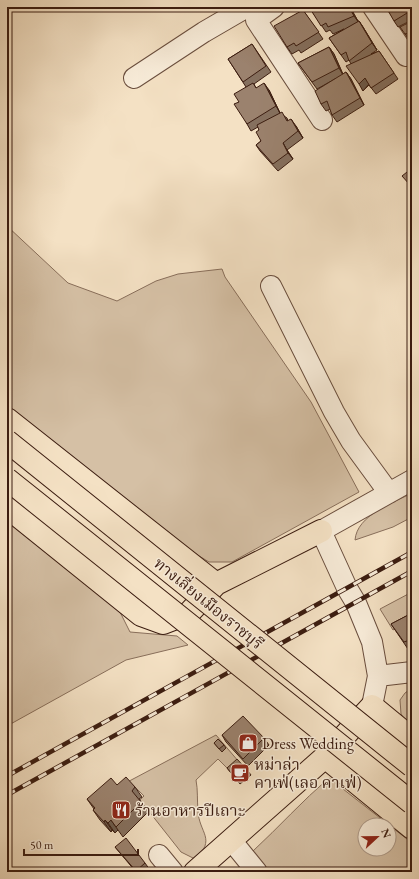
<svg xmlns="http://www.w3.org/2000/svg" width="419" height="879" font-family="'EB Garamond','Noto Serif Thai',serif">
<rect width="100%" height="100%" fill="#f4e1c4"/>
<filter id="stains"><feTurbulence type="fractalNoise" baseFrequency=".005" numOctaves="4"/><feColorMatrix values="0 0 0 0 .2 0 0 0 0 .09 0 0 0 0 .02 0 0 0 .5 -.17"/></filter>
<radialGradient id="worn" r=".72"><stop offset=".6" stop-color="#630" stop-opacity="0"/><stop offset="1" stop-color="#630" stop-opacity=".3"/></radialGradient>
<path fill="#d5c0a5" stroke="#886e5a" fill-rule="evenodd" d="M7,226L68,283L117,301L156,281L178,274L222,269L225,277L311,402L359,492L232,562H209L186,548L7,406Z
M412,493V517L393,527L355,540C357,515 393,503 412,493Z
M7,519L120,612L130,632L177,636L188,645L126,660L7,726Z
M412,592V619L393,630L380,609Z
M412,688V729L401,714L400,700L405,693Z
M216,735L239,762L230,771L218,759L196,780C198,790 197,800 198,811C199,833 217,839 195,859L181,852L140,800L144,796L133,785L118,787Z
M329,778L412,843V872H266L253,851C279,827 302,801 329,778ZM365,825H389V849H365Z"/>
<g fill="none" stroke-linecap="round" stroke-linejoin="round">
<defs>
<path id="minor" d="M274,7L256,20L322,120
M373,7L406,56
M134,78L204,32L247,7
M271,286L334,412L351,441L389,493
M378,676L412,672
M372,706L378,676L372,642L356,603L347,588L321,531L412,480
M231,840L257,872
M159,855L173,872"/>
<path id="major" d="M7,419L216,584L189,613L163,623L141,615L7,507
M216,584L321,531
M325,757L412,828
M195,872L325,757L372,706L412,739"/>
</defs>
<use href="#minor" stroke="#694d3d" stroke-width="22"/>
<use href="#major" stroke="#3b1c10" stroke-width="24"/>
<use href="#minor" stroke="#f8ecd9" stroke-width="20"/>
<use href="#major" stroke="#f4e1c4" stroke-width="22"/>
<defs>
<path id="rail" d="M7,776L412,552
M7,795L412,571"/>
</defs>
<use href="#rail" stroke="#3b1c10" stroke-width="4.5"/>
<use href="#rail" stroke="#f8ecd9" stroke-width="3" stroke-dasharray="9" stroke-linecap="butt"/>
<defs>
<path id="major-bridge" d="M7,441L412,766
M7,479L412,803"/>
</defs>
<use href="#major-bridge" stroke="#3b1c10" stroke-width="24" stroke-linecap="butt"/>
<use href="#major-bridge" stroke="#f4e1c4" stroke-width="22"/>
</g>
<path fill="#85705f" stroke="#3b1c10" d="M309,7H350L358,21H359L363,27L377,50L371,54L379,51L398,79L376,94L369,85L363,91L351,64L349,60L346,62L329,38L344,29L333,34L330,30L326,32Z
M412,7V20L398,27L394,21Z
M303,10L323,39L301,53L299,50L292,54L287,47Z
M412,21V40L410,41L405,34Z
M252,44L271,72L254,84L256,88L269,90L280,113L287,118L288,121L296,126L303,138L287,150L293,159L278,171L260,151L256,145L261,141L259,130L258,127L251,131L247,124L239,102L246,87L228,59Z
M329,47L334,54L343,74L346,72L351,79L364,105L337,122L332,115L330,109L326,111L321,104L335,79L317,89L298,63Z
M412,613V651L410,652L391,624Z
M222,735L264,738L269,745L248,766L226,742Z
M214,743L224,745L226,748L222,752Z
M227,768L248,771L251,775L240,784Z
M117,785L135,787L142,797L139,799L148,812L123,837L118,830L115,833L112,830L111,832L100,820L93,810L94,809L87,799Z
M115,847L145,863L150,870L147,872H136L120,853Z"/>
<path fill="#6c5b4d" stroke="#3b1c10" d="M349,7H350L359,23L354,16Z
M359,21L363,27L377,50L372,43Z
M329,47L334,54L343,75L339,68Z
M346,72L351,79L364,105L360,98Z
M365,78L369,84L363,91L359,84Z
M264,83L269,90L280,113L276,106Z
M291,119L296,126L303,138L298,131Z
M283,143L287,150L293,159L288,153Z
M105,820L112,830L111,832L104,822Z
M111,820L118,830L115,833L108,823Z"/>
<path fill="#9b826e" stroke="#3b1c10" d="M309,7H349L354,16L328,27L326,23L321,26Z
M386,7H412V10L394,21Z
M303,10L319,32L296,46L294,43L287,47L274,26Z
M359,21L372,43L349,61L346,52L341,55L329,38Z
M412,21V41L409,33L405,34L400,27Z
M252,44L266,66L243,82L228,59Z
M329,47L339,68L312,82L298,63Z
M379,51L394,73L371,88L365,78L359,84L346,66Z
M346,72L360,98L332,115L327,101L321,104L315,91Z
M253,83L256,88L264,83L276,106L247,124L234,104L239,102L234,94Z
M282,112L287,121L291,119L298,131L283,143L288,153L273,164L256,145L261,141L256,132L259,130L257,125Z
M412,168V193L407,188L410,185L402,176Z
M412,613V639L404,642L391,624Z
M243,716L264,738L243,759L222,735Z
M218,739L224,745L219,749L214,743Z
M237,759L248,771L238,781L227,768Z
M126,777L135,787L132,791L141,802L116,827L111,820L108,823L105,820L104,822L93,810L95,808L87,799L111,778L117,785Z
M126,838L145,863L136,871L115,847Z"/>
<defs>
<symbol id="shop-square" viewBox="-11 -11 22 22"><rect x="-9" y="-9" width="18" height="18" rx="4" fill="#8f2418" stroke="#f8ecd9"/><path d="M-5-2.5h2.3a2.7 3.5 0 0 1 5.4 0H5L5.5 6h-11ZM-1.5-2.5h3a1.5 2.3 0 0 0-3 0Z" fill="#fff"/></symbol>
<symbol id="cafe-square" viewBox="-11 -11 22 22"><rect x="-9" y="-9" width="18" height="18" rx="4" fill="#8f2418" stroke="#f8ecd9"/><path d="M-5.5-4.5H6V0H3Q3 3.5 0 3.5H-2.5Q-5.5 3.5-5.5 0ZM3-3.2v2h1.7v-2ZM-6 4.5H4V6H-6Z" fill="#fff"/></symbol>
<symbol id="restaurant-square" viewBox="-11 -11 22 22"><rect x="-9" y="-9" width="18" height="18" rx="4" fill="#8f2418" stroke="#f8ecd9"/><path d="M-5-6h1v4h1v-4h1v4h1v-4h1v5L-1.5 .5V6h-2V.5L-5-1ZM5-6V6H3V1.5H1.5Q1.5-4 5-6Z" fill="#fff"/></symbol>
</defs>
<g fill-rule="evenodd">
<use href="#shop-square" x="237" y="732" width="22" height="22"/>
<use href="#cafe-square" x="229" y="762" width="22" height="22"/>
<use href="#restaurant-square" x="110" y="799" width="22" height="22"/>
</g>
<g text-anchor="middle" stroke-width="3" stroke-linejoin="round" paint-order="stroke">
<g font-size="16" fill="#3b1c10" stroke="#f8ecd9">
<text transform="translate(209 603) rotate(39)" y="6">ทางเลี่ยงเมืองราชบุรี</text>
</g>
<g font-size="16" fill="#3b1c10" stroke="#f8ecd9" text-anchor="start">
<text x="262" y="749">Dress Wedding</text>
<text x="254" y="770">หม่าล่า<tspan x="254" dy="18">คาเฟ่(เลอ คาเฟ่)</tspan></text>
<text x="135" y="816">ร้านอาหารปีเถาะ</text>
</g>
</g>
<rect width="419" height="879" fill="none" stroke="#f4e1c4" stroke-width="24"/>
<rect x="8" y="8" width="403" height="863" fill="none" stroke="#3b1c10" stroke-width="2"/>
<rect x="12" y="12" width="395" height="855" fill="none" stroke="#3b1c10"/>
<g transform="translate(377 837) rotate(68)"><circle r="19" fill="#f8ecd9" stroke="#ac9989"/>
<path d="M0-3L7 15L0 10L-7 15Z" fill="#8f2418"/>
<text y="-6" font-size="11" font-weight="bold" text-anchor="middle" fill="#3b1c10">N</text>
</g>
<path d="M24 849v6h114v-6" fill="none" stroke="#3b1c10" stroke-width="2"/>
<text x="30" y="849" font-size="12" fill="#3b1c10" stroke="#f8ecd9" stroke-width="3" paint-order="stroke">50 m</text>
<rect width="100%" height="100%" filter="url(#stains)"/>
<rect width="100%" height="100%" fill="url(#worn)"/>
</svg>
